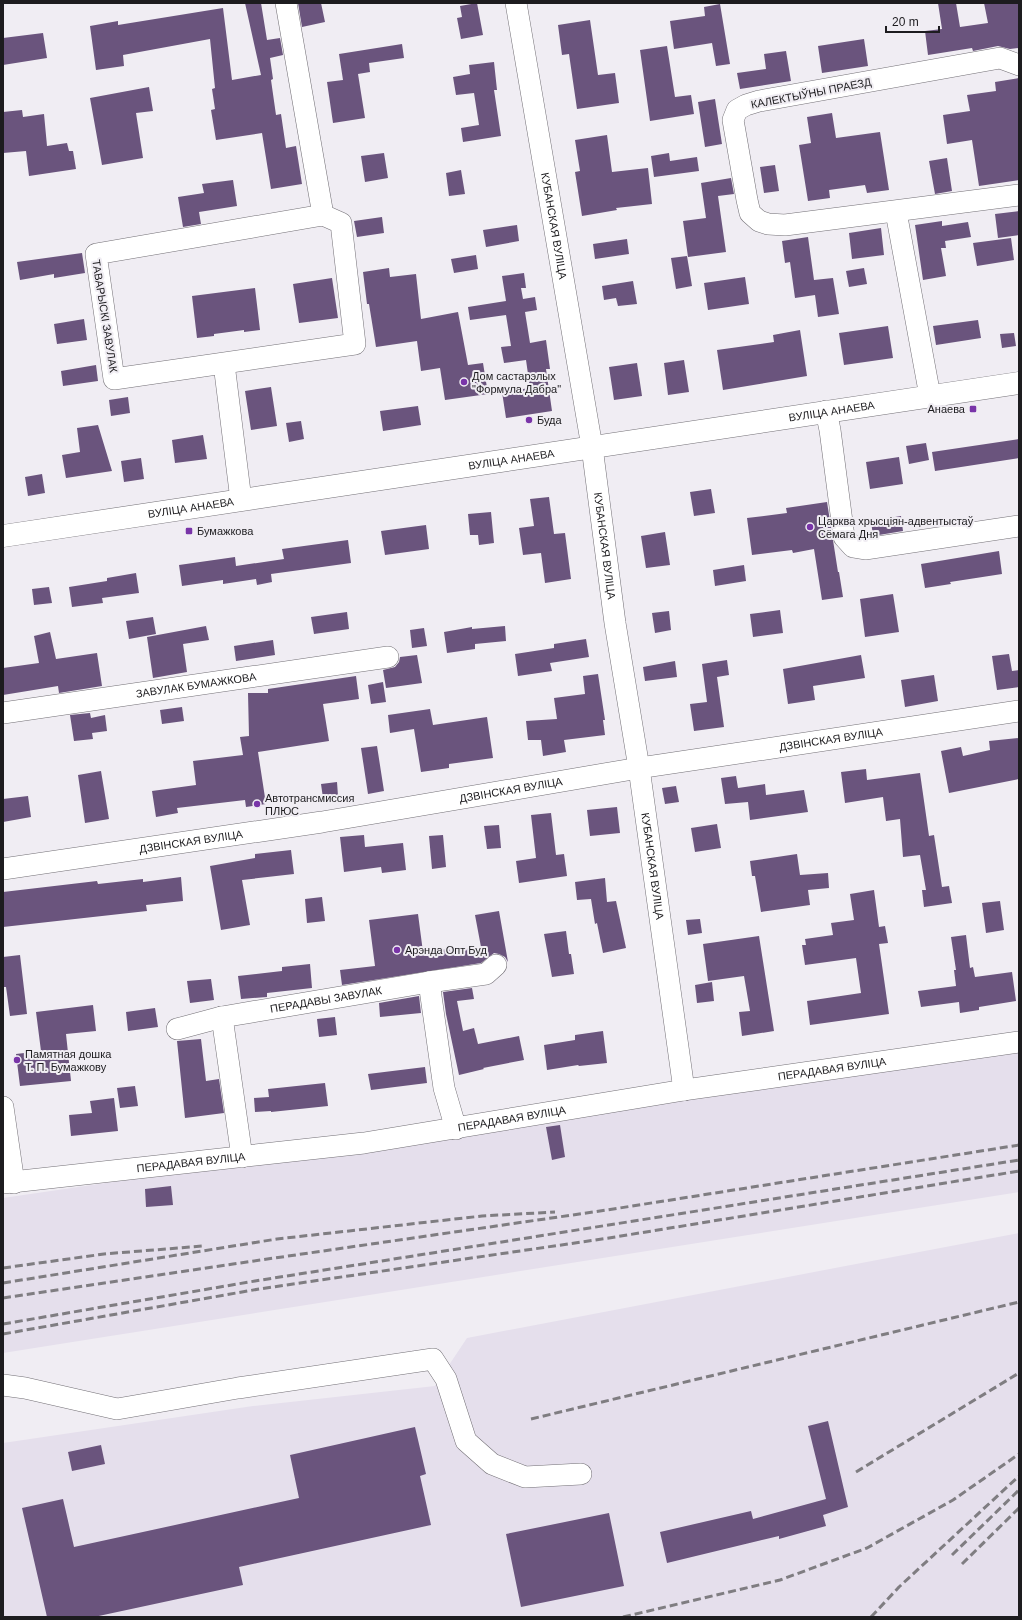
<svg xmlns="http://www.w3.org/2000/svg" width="1022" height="1620" font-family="Helvetica,sans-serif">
<rect width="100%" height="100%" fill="#f0edf3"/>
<path fill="#e5dfec" d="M1019,1049V1192L3,1353V1198Z
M1019,1233V1617H3V1443L253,1406L435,1386L467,1338Z"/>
<path fill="#6a547d" d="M245,3H261L267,40L280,38L283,55L270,58L273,79L271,80L276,115L281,114L286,148L296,146L302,184L271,189L262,133L216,140L211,110L215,109L212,89L215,88L210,39L123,55L124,66L96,70L90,26L118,21V25L223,8L232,80L261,75Z
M298,3H321L325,22L302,27Z
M477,3L483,35L461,39L457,18L462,17L460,6Z
M938,3H956L960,27L988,23L984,3H1019V48L1010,49L998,46L973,51L972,48L928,55L925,31L942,29Z
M720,4L730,64L716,66L712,43L674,49L670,21L705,16L704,7Z
M590,20L598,75L615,73L619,103L577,109L569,54L562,55L558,25Z
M43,33L47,58L3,65V38Z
M864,39L868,66L822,73L818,46Z
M402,44L404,58L369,63L370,72L358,74L365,118L333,123L327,82L343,80L339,54Z
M667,46L675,97L691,95L694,114L650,121L640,50Z
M786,51L791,81L740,89L737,73L766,69L764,54Z
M494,62L497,90H494L501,136L463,142L461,128L479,125L474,93L456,95L453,77L470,74L469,65Z
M1019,78V180L979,186L972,140L947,144L943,115L970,111L967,95L996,91L995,82Z
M149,87L153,111L136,113L143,158L102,165L90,98Z
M715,99L722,144L705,147L698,102Z
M22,110L23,117L44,114L47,146L67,143L69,151H73L76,169L29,176L26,151L3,153V112Z
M832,113L836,138L880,132L889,190L867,193L865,185L829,190L830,198L808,201L799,145L811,143L807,117Z
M607,135L612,172L648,168L652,204L616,208L617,210L582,216L575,172L580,171L575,140Z
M384,153L388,178L365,182L361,156Z
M669,153L670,161L697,157L699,171L654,177L651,156Z
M947,158L952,191L935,194L929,161Z
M775,165L779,191L764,193L760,167Z
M461,170L465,194L449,196L446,173Z
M731,178L734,194L718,196L726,252L688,257L683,221L706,218L701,183Z
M233,180L237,206L199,212L201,224L183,227L178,197L204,193L202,184Z
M1019,211V235L998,238L995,214Z
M382,217L384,233L357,237L354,221Z
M942,221V226L968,222L971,237L945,241L946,248H941L946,276L923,280L915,225Z
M517,225L519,241L486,247L483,230Z
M881,228L884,255L852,259L849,233Z
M808,237L814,280L833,278L839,314L818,317L815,295L795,298L790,262L785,263L782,241Z
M1011,238L1014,260L977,266L973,243Z
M627,239L629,254L595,259L593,244Z
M82,253L85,273L54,278V274L20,280L17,262Z
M476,255L478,269L454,273L451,259Z
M687,256L692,286L676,289L671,258Z
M389,268L390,277L416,274L421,319L458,312L468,365L483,363L488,394L445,400L440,368L421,371L417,341L376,347L369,304H367L363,272Z
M864,268L867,284L849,287L846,271Z
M524,273L526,288H521L523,299L535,297L537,310L525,312L530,343L546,340L550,369H546L552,411L506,418L502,392L530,388L526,360L504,363L501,347L511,346L506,315L470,320L468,307L506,301L502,276Z
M745,277L749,304L708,310L704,283Z
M332,278L338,318L299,323L293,284Z
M633,281L637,304L618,306L616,298L604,300L602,286Z
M255,288L260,330L244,332V330L214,334V336L197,338L192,296Z
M84,319L87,340L57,344L54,324Z
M978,320L981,338L936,345L933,326Z
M888,326L893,358L844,365L839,333Z
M800,330L807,376L723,390L717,350L774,342L773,335Z
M1014,333L1016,346L1002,348L1000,334Z
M684,360L689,392L668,395L664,363Z
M637,363L642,396L614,400L609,367Z
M96,365L98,381L63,386L61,371Z
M271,387L277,426L251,430L245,391Z
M128,397L130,413L111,416L109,400Z
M418,406L421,425L383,431L380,411Z
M301,421L304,439L289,442L286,423Z
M98,425L112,471L66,478L62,455L80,452L77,428Z
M203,435L207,459L175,463L172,440Z
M1019,439V458L935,471L932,452Z
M926,443L929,460L909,464L906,446Z
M899,457L903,484L870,489L866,462Z
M141,458L144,479L124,482L121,461Z
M42,474L45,493L28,496L25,477Z
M711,489L715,513L694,516L690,492Z
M549,497L554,534L565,533L571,579L545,583L541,553L523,555L519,528L534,526L530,499Z
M827,502L838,572H839L843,597L822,600L814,549L793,553L792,550L752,555L747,518L787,513L786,508Z
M491,512L494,543L479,545L478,535H470L468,514Z
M901,516L903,531L873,536L871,521Z
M426,525L429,549L385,555L381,531Z
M665,532L670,565L646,568L641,536Z
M348,540L351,563L271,574L272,582L257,585L256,579L223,584V580L182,586L179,565L235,557L236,566L284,559L282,549Z
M999,551L1002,574L950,582L951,584L925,588L921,564Z
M744,565L746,581L715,586L713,570Z
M136,573L139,593L102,598L103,603L72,607L69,587L107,581V578Z
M49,587L52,603L34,605L32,589Z
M893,594L899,632L865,637L860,599Z
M780,610L783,633L753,637L750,614Z
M669,611L671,630L655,633L652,613Z
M347,612L349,629L314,634L311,617Z
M153,617L156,634L129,639L126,621Z
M206,626L209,640L183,644L187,672L153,678L147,637Z
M505,626L506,641L475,644V649L447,653L444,632L472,627V629Z
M424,628L427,646L412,648L410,630Z
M50,632L56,659L97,653L102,686L59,693L58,686L3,695V668L39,663L34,636Z
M586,639L589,657L550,663L552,671L518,676L515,654L554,648V644Z
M273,640L275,655L236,661L234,646Z
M1009,654L1012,671L1019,670V687L997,690L992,656Z
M417,655L422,683L386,688L383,670L395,667L399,662L400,657Z
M861,655L865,678L813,686L815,700L788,704L783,669Z
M727,660L729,675L717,677L724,727L694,731L690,704L707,702L702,664Z
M675,661L677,677L645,681L643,667Z
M598,674L605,720H603L605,735L564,740L566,752L543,756L541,740H528L526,721L557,719L554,698L585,694L583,676Z
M934,675L938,701L905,707L901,680Z
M356,676L359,699L323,704L329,741L258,752L266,804L246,807L245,800L177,808L178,813L156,817L152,791L196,785L193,761L243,755L240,737L249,736L248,693H268V689Z
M383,682L386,702L371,704L368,685Z
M182,707L184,721L162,724L160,710Z
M430,709L433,725L487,717L493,758L449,764V768L421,772L414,729L390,733L388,715Z
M90,713L91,718L105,715L107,731L92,733L93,739L74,741L70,715Z
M1019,738V779L949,793L941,751L961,747L963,756L990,750L989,741Z
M377,746L384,791L368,794L361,748Z
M866,769L867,780L920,773L929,836L934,835L942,887L949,886L952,903L924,907L922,890H926L920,855L903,857L900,819L886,821L883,797L845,803L841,772Z
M101,771L109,819L85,823L78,775Z
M736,776L738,788L765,784L766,795L804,790L808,812L750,820L748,802L725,804L721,778Z
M337,782L338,796L323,798L321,784Z
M676,786L679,802L665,804L662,788Z
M28,796L31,817L3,822V799Z
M617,807L620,833L590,836L587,810Z
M551,813L556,855L564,854L567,876L519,883L516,861L536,858L531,815Z
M717,824L721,848L695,852L691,828Z
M499,825L501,848L487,849L484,826Z
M364,835L365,847L403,843L406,870L382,873L381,867L344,872L340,837Z
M443,835L446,867L432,869L429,836Z
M291,850L294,874L242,880L250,925L221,930L210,866L255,858V854Z
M797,854L800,875L828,873L829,888L808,890L810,905L761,912L755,876H752L750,861Z
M181,877L183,901L146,905L147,911L3,927V892L97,881L98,884L143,879V882Z
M605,878L607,902L616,901L626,948L603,953L597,923L595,924L591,899L577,900L575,882Z
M874,890L879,927L885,926L888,943L879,944L889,1014L810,1025L807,1001L861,993L856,958L805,965L802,945H806L805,939L833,935L831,923L854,920L850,894Z
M322,897L325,921L307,923L305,899Z
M1000,901L1004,930L986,933L982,903Z
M499,911L508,962L505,957L499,954L494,953L481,963L342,985L340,970L375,966L369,920L418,914L423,952L449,949L450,951L481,947L475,915Z
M700,919L702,933L688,935L686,920Z
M566,931L569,954H571L574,974L552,977L544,934Z
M966,935L970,968L973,967L975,977L1012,972L1016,1001L979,1007V1010L960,1013L959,1002L921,1007L918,991L956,986L954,970H956L951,937Z
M759,936L774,1031L742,1036L739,1012L750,1011L744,976L708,981L703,944Z
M20,955L27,1014L10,1016L6,987H4L3,957Z
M310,964L312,988L267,993V997L241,999L238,976L282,971V967Z
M211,979L214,1000L190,1003L187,981Z
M712,982L714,1001L697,1003L695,985Z
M472,988L474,999L457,1001L463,1031L474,1028L478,1044L519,1036L524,1060L483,1068L484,1069L459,1075L446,1014L443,992Z
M419,996L421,1013L380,1017L379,1003Z
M93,1005L96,1031L66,1034L71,1081L20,1086L16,1054L41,1051L36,1012Z
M155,1008L158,1027L128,1031L126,1012Z
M335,1017L337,1035L319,1037L317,1019Z
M603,1031L607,1063L579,1066L578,1065L547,1070L544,1045L575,1040V1035Z
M201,1039L206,1081L219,1079L224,1113L185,1118L177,1041Z
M425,1067L427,1083L371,1090L368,1074Z
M325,1083L328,1106L271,1112V1111L255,1112L254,1098L269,1097L268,1089Z
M135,1086L138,1106L120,1108L117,1088Z
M114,1098L118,1131L71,1136L69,1115L92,1113L90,1101Z
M560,1125L565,1157L552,1160L546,1127Z
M171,1186L173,1205L146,1207L145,1189Z
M828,1421L848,1507L823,1515L826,1526L779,1539V1536L667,1563L660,1532L751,1511L753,1519L826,1499L808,1426Z
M415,1427L426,1474L420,1476L431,1525L239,1567L243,1585L94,1617H47L22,1508L63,1499L74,1547L299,1498L290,1455Z
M101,1445L105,1464L72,1471L68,1452Z
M609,1513L624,1586L521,1607L506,1534Z"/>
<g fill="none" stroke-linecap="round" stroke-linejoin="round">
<defs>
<g id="street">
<path d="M286,3L323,215L341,223L355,344L114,379L96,254L323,215"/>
<path id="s1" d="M516,3L592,447L615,623L639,768L684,1090"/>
<path d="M1019,65L1000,58L759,101L746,105L737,110L733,120L747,200L750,213L759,221L768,224L785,225L1019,195"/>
<path d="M896,212L930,396"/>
<path d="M224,364L241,500"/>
<path d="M826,411L830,430L844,537L853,547L865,549L1019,526"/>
<path id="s2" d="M3,713L388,657"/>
<path id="s3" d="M3,869L322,822L639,768L1019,711"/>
<path d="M429,982L444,1088L456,1129"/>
<path d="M222,1017L242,1157"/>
<path id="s4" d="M177,1029L222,1017L429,982L486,974L496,965"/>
<path d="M3,1107L14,1183"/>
<path id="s5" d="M3,1183L364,1143L684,1090L1019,1042"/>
<path d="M3,1385L25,1388L117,1409L238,1388L433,1359L446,1379L466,1441L492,1464L525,1477L581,1474"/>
</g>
<g id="secondary">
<path id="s6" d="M3,536L1019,383"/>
</g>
</defs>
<use href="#street" stroke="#737076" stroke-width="22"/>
<use href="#secondary" stroke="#737076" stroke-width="23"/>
<use href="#street" stroke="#fff" stroke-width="21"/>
<use href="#secondary" stroke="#fff" stroke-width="22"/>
<path stroke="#7f7d81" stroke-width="3" stroke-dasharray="8 4" stroke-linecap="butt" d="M3,1268L104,1254L203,1246
M3,1283L277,1239L482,1216L555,1212
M3,1298L233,1264L607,1210L1019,1145
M3,1324L255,1281L1019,1160
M3,1334L259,1289L609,1238L1019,1171
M531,1419L1019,1302
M856,1472L1019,1373
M952,1555L1019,1490
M962,1564L1019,1508
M623,1617L780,1580L867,1548L953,1500L1019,1454
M871,1617L899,1587L1019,1476"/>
</g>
<g fill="#7934a8" stroke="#f0edf3" stroke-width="1.5">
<circle cx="464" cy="382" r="4"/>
<rect x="969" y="405" width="8" height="8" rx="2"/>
<circle cx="529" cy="420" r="4"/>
<circle cx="810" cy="527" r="4"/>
<rect x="185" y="527" width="8" height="8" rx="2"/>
<circle cx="257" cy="804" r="4"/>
<circle cx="397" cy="950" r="4"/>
<circle cx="17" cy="1060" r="4"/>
</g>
<g text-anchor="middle" stroke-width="4" stroke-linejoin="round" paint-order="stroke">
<g font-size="11" fill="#1d1c1f" stroke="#f0edf3">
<text transform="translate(811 93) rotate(-11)" y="4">КАЛЕКТЫЎНЫ ПРАЕЗД</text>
<text dy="4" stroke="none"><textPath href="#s1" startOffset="226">КУБАНСКАЯ ВУЛІЦА</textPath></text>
<text transform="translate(105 316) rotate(81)" y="4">ТАВАРЫСКІ ЗАВУЛАК</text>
<text dy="4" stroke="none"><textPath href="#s6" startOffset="838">ВУЛІЦА АНАЕВА</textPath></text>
<text dy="4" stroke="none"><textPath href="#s6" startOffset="514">ВУЛІЦА АНАЕВА</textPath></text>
<text dy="4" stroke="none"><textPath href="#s6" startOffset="190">ВУЛІЦА АНАЕВА</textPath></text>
<text dy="4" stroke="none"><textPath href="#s1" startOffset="550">КУБАНСКАЯ ВУЛІЦА</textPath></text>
<text dy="4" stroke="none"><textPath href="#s2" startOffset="195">ЗАВУЛАК БУМАЖКОВА</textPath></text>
<text dy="4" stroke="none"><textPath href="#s3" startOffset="838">ДЗВІНСКАЯ ВУЛІЦА</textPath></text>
<text dy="4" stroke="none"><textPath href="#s3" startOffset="514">ДЗВІНСКАЯ ВУЛІЦА</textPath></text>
<text dy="4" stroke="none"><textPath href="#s3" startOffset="190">ДЗВІНСКАЯ ВУЛІЦА</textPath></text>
<text dy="4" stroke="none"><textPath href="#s1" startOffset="874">КУБАНСКАЯ ВУЛІЦА</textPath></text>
<text dy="4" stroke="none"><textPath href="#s4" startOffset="152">ПЕРАДАВЫ ЗАВУЛАК</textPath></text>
<text dy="4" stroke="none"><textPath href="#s5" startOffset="837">ПЕРАДАВАЯ ВУЛІЦА</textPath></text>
<text dy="4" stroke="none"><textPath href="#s5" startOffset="513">ПЕРАДАВАЯ ВУЛІЦА</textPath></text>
<text dy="4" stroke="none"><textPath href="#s5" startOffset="189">ПЕРАДАВАЯ ВУЛІЦА</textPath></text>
</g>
<g font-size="11" fill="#1d1c1f" stroke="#f0edf3" text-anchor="start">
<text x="472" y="380">Дом састарэлых<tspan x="472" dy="13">"Формула Дабра"</tspan></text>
<text x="965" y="413" text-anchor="end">Анаева</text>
<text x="537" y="424">Буда</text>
<text x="818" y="525">Царква хрысціян-адвентыстаў<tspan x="818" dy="13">Сёмага Дня</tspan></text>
<text x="197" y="535">Бумажкова</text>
<text x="265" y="802">Автотрансмиссия<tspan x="265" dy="13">ПЛЮС</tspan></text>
<text x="405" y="954">Арэнда Опт Буд</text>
<text x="25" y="1058">Памятная дошка<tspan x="25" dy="13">Т. П. Бумажкову</tspan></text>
</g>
</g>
<rect width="1022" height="1620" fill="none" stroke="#1d1c1f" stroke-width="8"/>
<path d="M886 26v6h53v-6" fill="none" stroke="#1d1c1f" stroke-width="2"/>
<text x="892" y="26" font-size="12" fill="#1d1c1f" stroke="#f0edf3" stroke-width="3" paint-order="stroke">20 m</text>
</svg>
